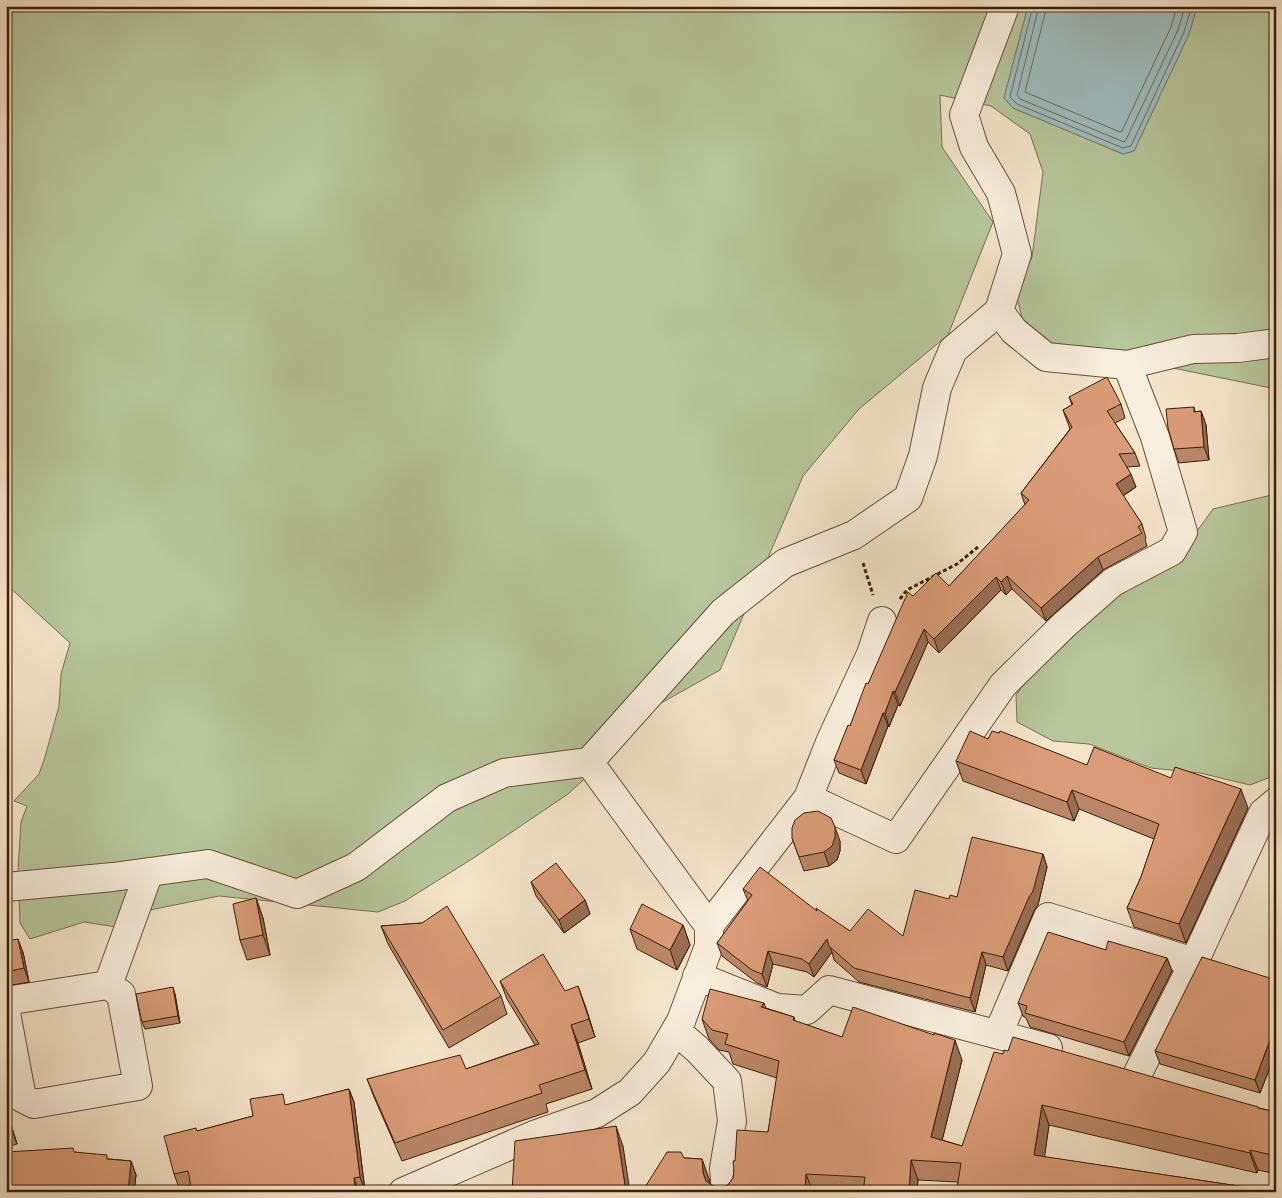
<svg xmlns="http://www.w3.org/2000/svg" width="1282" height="1198" font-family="'Sorts Mill Goudy',serif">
<rect width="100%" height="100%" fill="#f5e5cb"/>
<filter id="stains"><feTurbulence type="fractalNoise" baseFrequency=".004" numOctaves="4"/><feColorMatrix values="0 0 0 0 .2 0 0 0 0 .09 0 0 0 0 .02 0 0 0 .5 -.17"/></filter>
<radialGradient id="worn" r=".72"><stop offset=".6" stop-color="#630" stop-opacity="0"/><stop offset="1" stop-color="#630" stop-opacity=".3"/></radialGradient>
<path fill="#b7c69b" stroke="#7a724f" d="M6,6H1028L1004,98L1013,108L1123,154L1134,151L1189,34L1197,6H1276V389L1153,364L1059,356L1023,322L1015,289L1032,257L1043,172L1030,134L991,106L940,95L942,147L993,222L948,335L859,409L803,476L720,670L645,712L603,762L568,794L472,859L405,901L378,912L219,896L145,911L117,927L84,922L30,939L20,923L18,870L21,822L27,806L14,801L39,774L45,757L59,706L61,674L70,643L6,584Z
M1276,494V775L1250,785L1200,773L1151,768L1089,744L1053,741L1017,722L1016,695L1042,658L1109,597L1177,559L1213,509Z"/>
<path fill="#a0bdc0" stroke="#787e74" d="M1028,6H1197L1189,34L1134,151L1123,154L1013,108L1004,98Z"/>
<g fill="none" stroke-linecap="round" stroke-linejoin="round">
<path stroke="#6e6e62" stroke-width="1" d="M1033,6L1010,97L1017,104L1123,148L1131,146L1184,32L1192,6
M1039,6L1017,95L1020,99L1124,142L1126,140L1178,30L1185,6
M1047,6L1025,92L1120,132L1122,131L1171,27L1177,6"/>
<defs>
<path id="minor" d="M999,311L1014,331L1046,357L1127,365L1193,349L1238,348L1276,343
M808,798L896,839L1003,685L1064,625L1113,582L1172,551L1183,532L1155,437L1127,365
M6,887L113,877L208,864L297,894L356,867L447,798L504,773L589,762L723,612L785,563L854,535L908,498L923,456L937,388L953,350L999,311L1017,254L1001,193L974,147L964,115L1005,6
M709,926L808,798L831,740L871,654L882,621
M697,976L777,1008L807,1010L829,990L1048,1048
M108,985L149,872
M6,1011L12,1000L108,985L121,994L138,1086L34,1104L22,1098L6,1013
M676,1031L697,1049L727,1081L732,1121L724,1168L726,1192
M998,1034L1048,917L1194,962
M1138,1073L1194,962L1263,813L1276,802
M403,1192L534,1135L597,1113L630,1092L657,1062L681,1021L709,946V926L589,762"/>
</defs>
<use href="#minor" stroke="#6a5035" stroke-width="30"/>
<path stroke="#3c1f03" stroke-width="3" stroke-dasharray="4 2.5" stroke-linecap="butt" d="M863,563L873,595
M900,599L907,590L957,564L978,547"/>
<use href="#minor" stroke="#f8eedd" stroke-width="28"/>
</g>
<path fill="#bb8667" stroke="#3c1f03" d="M1069,397L1121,404L1125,418L1115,423L1135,453L1140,466L1127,467L1136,487L1123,496L1142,524L1146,538L1145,539L1147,546L1103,570L1046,621L1012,589L1006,595L1001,590L939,653L928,642L900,706L898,705L889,727L888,726L866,784L839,773L834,760L850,726L868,684L913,596L949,586L1025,505L1021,493L1070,429L1063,410L1072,405Z
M1194,407L1195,412L1201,411L1206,425L1209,460L1179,463L1174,449Z
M988,739L1248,808L1186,943L1134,927L1127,908L1141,877L1154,839L1079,809L1074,821L963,781L956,761Z
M792,838L840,841V851L837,860L829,866L804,871Z
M1043,854L1047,867L1038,905L1034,911L1008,971L986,965L975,1012L859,982L834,960L832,952L814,977L807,972L773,964L767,987L757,983L722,956L717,943L748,901L743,889L817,911L850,931L903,936L949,899L957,897Z
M531,882L585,900L590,914L564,933L536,896Z
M256,898L263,918L270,955L247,960L240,940Z
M422,923L501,996L507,1014L449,1048L388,944L381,926Z
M683,925L690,945L677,970L637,949L630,929Z
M6,941L23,952L29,982L6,986Z
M1106,950L1167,958L1172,971L1129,1056L1030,1027L1026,1018L1023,1016L1018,1003Z
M1276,980V1052L1260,1093L1160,1064L1155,1051Z
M500,981L565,991L585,1005L595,1037L578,1043L592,1089L546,1104L548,1112L402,1161L374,1097L367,1079L466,1069L535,1045L507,999Z
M175,994L180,1023L145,1029L142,1022Z
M766,1008L794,1017L795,1021L842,1037L962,1060L942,1140L962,1146L1003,1054L1258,1107L1259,1108L1276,1112V1174L1258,1170L1257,1173L1049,1125L1044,1157L1245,1187L1247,1192H958L957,1189L958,1182L918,1180L917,1192H642L684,1158L702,1159L709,1179L710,1184L713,1186L720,1188L728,1185L733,1178L735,1161L768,1132L777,1078L733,1064L729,1052L719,1050L709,1039L702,1019Z
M349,1089L354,1102L365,1191L359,1192H192L190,1185L179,1188L174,1174L197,1131L253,1116L287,1105Z
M6,1108L17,1144L6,1147Z
M75,1152L109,1159L131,1161L136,1175L134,1192H6Z"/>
<path fill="#996d54" stroke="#3c1f03" d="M1201,411L1206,425L1209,460L1204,447Z
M1131,474L1136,487L1121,497L1116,484Z
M1098,557L1103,570L1046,621L1041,608Z
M1007,576L1012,589L1006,595L1001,582Z
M996,577L1001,590L939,653L934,639Z
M924,629L928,642L900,706L895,692Z
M893,691L898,705L889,727L885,713Z
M883,713L888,726L866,784L861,770Z
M1241,789L1248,808L1186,943L1179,924Z
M1072,790L1079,809L1074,821L1067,802Z
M835,827L840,841V851L837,860L829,866L824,852Z
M1043,854L1047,867L1038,905L1034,911L1008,971L1003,957Z
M256,898L263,918L270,955L263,935Z
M585,900L590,914L564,933L559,920Z
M683,925L690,945L677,970L670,950Z
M18,939L23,952L29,982L24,968Z
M827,939L832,952L814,977L809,964Z
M768,951L773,964L767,987L762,974Z
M982,952L986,965L975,1012L970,998Z
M1167,958L1172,971L1129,1056L1124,1042Z
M578,986L585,1005L595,1037Z
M173,987L175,994L180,1023L178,1016Z
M764,1003L771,1023L761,1007Z
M1276,1024V1052L1260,1093L1255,1080Z
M571,1025L578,1043L592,1089L585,1070Z
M955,1040L962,1060L938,1157L931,1137Z
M349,1089L354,1102L365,1191L360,1177Z
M1042,1105L1049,1125L1042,1175L1034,1155Z
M6,1108L17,1144L10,1126L6,1113Z
M616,1126L623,1146L630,1192H626Z
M1250,1150L1258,1170L1257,1173L1250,1153Z
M702,1159L709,1179L710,1192L703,1173Z
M911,1160L918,1180L917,1192H909Z
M131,1161L136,1175L134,1192H128Z
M806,1174L813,1192H805Z
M354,1178L359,1192H357L355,1186Z"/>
<path fill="#da9c78" stroke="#3c1f03" d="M1107,377L1121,404L1107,411L1135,453L1119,454L1131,474L1116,484L1142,524L1138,527L1142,533L1098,557L1041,608L1007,576L1001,582L996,577L934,639L924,629L895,692L893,691L885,713H883L861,770L834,760L848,725L850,726L866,683L868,684L908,592L913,596L936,573L949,586L1029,500L1021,493L1072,427L1063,410L1073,404L1069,397Z
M1194,407V412L1201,411L1204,447L1174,449L1168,428L1166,409Z
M970,731L988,739L992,731L999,733L1000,731L1087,765L1094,747L1171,778L1175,767L1241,789L1179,924L1127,908L1141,877L1159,824L1072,790L1067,802L956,761Z
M818,811L831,818L835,827V837L832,846L824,852L799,857L792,838V828L795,820L804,813Z
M972,837L1043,854L1033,891L1029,897L1003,957L982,952L970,998L854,968L829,946L827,939L809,964L802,959L768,951L762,974L752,970L717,943L752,895L743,889L760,867L817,911L816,908L850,931L868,909L903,936L915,890L949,899L950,895L957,897Z
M556,863L585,900L559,920L531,882Z
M256,898L263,935L240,940L233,904Z
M642,904L683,925L670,950L630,929Z
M447,906L501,996L443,1030L381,926L422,923Z
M1048,932L1106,950L1108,941L1167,958L1124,1042L1025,1013L1027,1006L1018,1003Z
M18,939L24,968L6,972V941Z
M543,954L565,991L578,986L589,1019L571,1025L585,1070L539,1085L542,1093L395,1143L367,1079L460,1055L466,1069L539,1044L500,981Z
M1202,957L1276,980V1024L1255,1080L1155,1051Z
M173,987L178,1016L142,1022L136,994Z
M710,989L764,1003L761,1007L794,1017L793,1020L842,1037L853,1007L934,1035V1033L955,1040L931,1137L962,1146L994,1052L1003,1054L1004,1050L1008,1051L1013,1037L1258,1107V1108L1276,1112V1156L1250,1150V1153L1042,1105L1034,1155L1245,1187L1244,1192H1008L981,1188V1192H978L957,1189L961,1163L911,1160L909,1192H863L865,1177L806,1174L805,1192H642L667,1152H681L684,1158L702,1159L703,1173L706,1181L713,1186L720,1188L728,1185L733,1178L734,1171L733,1161H735L737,1130L768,1132L779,1061L725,1044L728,1034L712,1030L702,1019Z
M349,1089L360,1177L354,1178L355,1186L314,1191V1190L300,1192H192L188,1171L174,1174L164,1136L196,1128L197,1131L253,1116L250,1099L283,1094L285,1105Z
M6,1113L10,1126L6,1127Z
M616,1126L626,1192H512L515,1141Z
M73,1148L74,1152L107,1155V1159L131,1161L128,1192L95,1191L96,1186L6,1192V1152Z"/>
<rect width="1282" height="1198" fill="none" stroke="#f5e5cb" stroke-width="25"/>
<rect x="8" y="8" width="1267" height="1183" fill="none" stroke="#3c1f03" stroke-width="2.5"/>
<rect x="12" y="12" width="1257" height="1173" fill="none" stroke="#3c1f03"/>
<rect width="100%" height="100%" filter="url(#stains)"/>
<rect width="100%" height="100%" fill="url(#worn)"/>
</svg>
